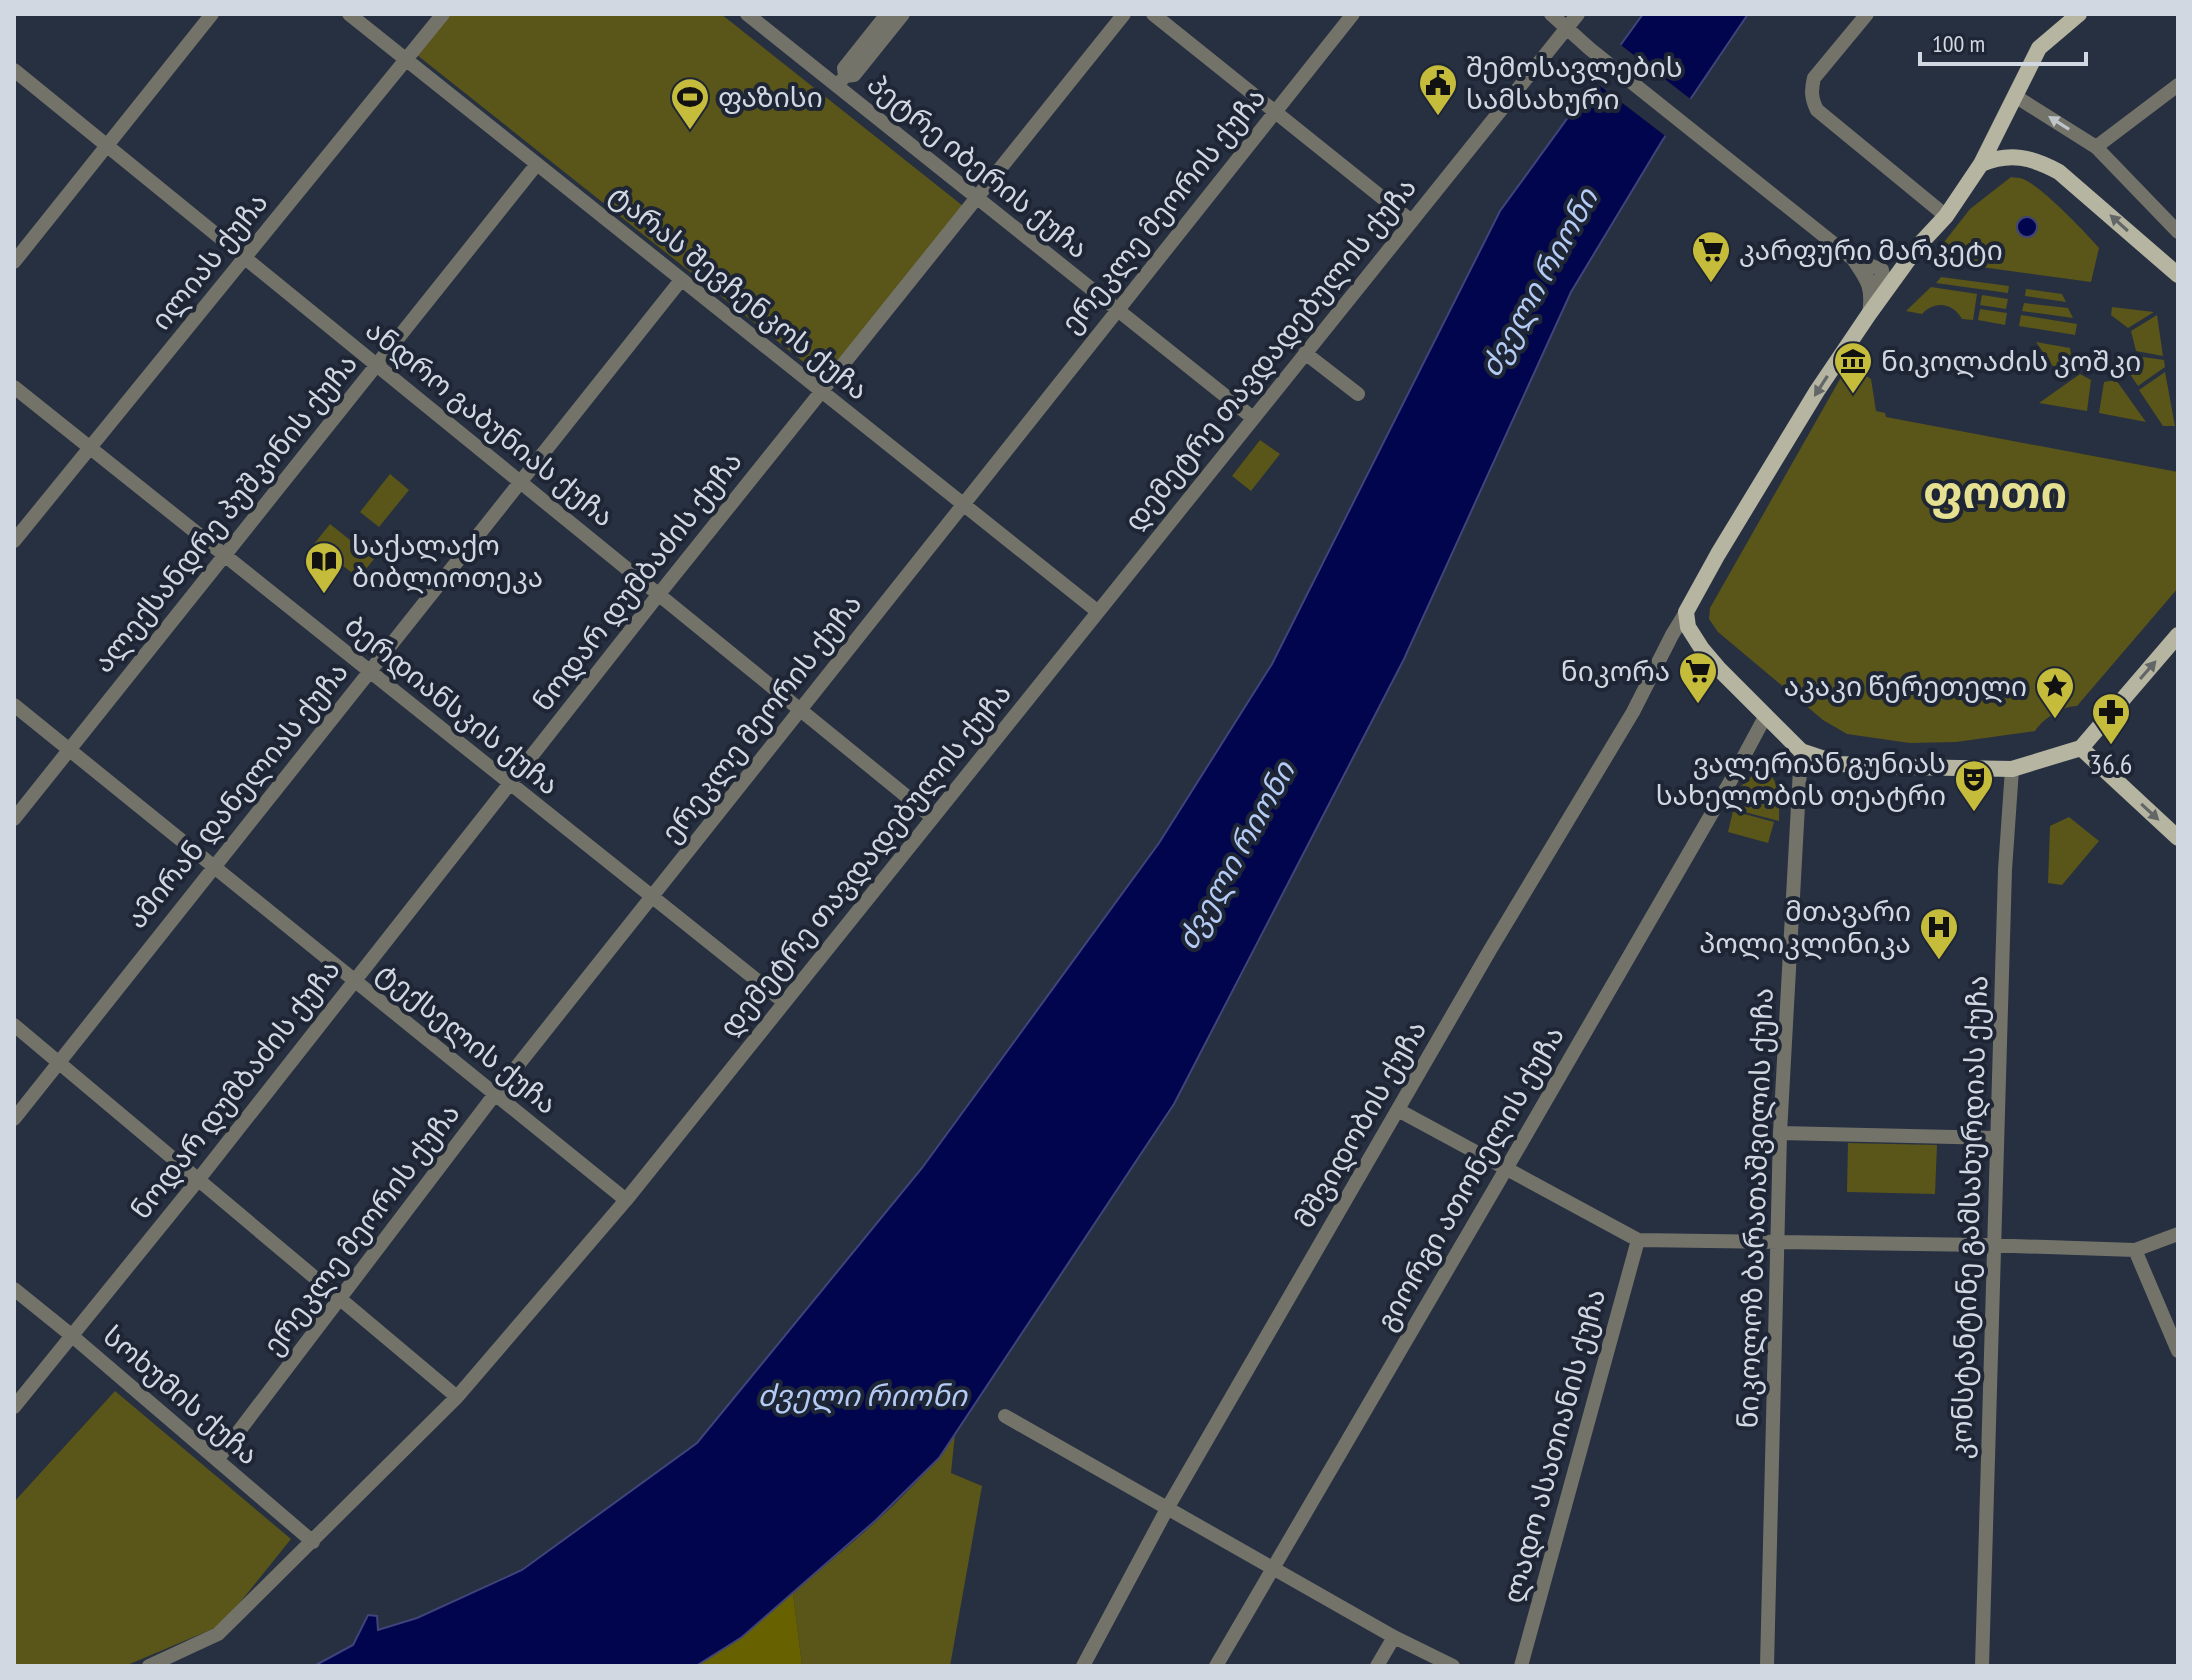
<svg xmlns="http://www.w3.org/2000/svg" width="2192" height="1680" font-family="'PT Sans Narrow','Noto Sans Georgian',sans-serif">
<rect width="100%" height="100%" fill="#273040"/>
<path fill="#5a5518" d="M450,14H721L963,206L825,379L417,55Z
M2011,177C2015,178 2019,177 2023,179C2041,186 2085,232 2099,248L2091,282L1930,260L1970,209Z
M1941,277L2009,286L2008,293L1936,283Z
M1931,287L1977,294L1973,320L1962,319C1953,303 1935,300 1922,314L1906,311Z
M2026,289L2062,294L2066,302L2025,296Z
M1982,295L2008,299L2006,309L1980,305Z
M2024,303L2068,308L2073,318L2022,311Z
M2112,307L2154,312L2128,328L2111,315Z
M1980,309L2007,313L2005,325L1978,320Z
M2021,315L2077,324L2075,335L2019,326Z
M2157,315L2163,356L2136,351L2131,331Z
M2036,342L2070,348L2072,362L2057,372Z
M2136,356L2164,360L2165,367L2138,386L2128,371Z
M1848,365L1871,379L1876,411L1885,413L1886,417L2178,472V588L2077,706C2062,706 2044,718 2035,731L1956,742L1910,743L1847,734L1823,720L1718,632L1709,619L1710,608Z
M2165,372L2175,426H2163L2139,390Z
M2080,374L2091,380L2087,411L2039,403Z
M2116,380L2146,422L2099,413L2104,382Z
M1260,440L1280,454L1251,491L1232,476Z
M390,474L409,490L379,527L360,512Z
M330,524L374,559L359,578L314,544Z
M1765,771C1782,781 1779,804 1779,821L1729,808C1738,790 1744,776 1765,771Z
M1733,811L1774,822L1768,843L1728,832Z
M2069,817L2099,841L2062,885L2048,883L2050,826Z
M1848,1143L1937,1145L1935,1194L1847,1192Z
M115,1391L291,1539L222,1625L125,1666H14V1502Z
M955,1433L951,1473L982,1486L950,1666H802L793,1593C849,1544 914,1496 955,1433Z"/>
<path fill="#686100" d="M793,1593L802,1666H696L742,1637Z"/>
<path fill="#00054e" stroke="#3f447a" stroke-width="2" d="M1643,14H1748L1662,141L1571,292L1404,659L1174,1104L939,1458L876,1520L742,1637L696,1666H314L353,1645L368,1615L377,1616L378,1630L417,1618L522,1570L697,1443L922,1168L1159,843L1272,664L1500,211Z
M2017 227a10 10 0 1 1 20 0a10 10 0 1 1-20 0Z"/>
<path fill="#273040" d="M1617,42L1693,101L1668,138L1591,79Z"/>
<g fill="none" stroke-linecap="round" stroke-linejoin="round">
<path stroke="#73736a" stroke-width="14" d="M349,14L1097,611
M747,14L1253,418
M1153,14L1410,220
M1551,14L1590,49L1853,259C1868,281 1873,287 1869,314
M1867,14L1814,78C1811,90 1811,98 1817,110L1946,216
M14,70L932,817
M845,76L854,75L903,14
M837,86L845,76L844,68L887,14
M2015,96L2096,147L2178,232
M2096,147L2178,85
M1854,259L1882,270L1883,276L1877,283H1871L1868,279
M14,262L212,14
M1305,353L1358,394
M14,387L784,1002
M14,541L443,14
M14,705L626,1200
M14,819L537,164
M14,1025L457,1397
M1398,1110L1638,1240L1985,1245L2135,1250L2178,1234
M14,1119L681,280
M1780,1133L1997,1138
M2135,1250L2178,1351
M14,1289L71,1335L313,1542
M14,1407L198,1180L659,594L1124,14
M1005,1416L1394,1637L1453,1666
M217,1460L495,1094L1353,14
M149,1666L218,1634L457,1397L626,1200L1578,14
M1083,1666L1168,1507L1490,950L1633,712L1672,635L1686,612
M1216,1666L1506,1169L1730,782L1766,715
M1377,1666L1394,1637
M1521,1666L1638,1240
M1767,1666L1780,1133L1801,751
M1982,1666L2005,870L2012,769"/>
<path stroke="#b6b5a2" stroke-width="16" d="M2079,14L2039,48L1981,164L1946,216L1919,245L1869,314L1817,391L1718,554L1686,612L1688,627L1702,649L1719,669L1801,751L1840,764L1905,767L2012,769L2081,748L2178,635
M1981,164C2010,152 2032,157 2059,172L2178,275
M2081,748L2178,838"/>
</g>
<defs><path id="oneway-solid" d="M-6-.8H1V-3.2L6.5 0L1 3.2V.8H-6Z" transform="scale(2)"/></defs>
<use fill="#bfc4ca" href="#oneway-solid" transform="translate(2059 123) rotate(-148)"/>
<g fill="#626667">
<use href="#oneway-solid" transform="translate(2119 223) rotate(-138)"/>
<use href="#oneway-solid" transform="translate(1821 386) rotate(123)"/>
<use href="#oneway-solid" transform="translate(2148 670) rotate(-49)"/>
<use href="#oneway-solid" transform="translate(2150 812) rotate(43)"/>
</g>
<defs>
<symbol id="civic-pin" viewBox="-11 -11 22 30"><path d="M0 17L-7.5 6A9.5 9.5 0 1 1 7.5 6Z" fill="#c6bc3c" stroke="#1e2636"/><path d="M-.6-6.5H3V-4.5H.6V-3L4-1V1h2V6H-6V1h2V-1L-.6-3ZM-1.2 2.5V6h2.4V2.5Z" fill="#111"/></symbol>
<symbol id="stadium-pin" viewBox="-11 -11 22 30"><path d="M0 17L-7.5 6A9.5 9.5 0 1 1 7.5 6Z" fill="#c6bc3c" stroke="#1e2636"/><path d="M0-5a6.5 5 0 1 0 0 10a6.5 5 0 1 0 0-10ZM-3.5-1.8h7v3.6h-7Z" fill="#111"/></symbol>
<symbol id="supermarket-pin" viewBox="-11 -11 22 30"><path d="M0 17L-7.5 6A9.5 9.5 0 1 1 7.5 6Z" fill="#c6bc3c" stroke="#1e2636"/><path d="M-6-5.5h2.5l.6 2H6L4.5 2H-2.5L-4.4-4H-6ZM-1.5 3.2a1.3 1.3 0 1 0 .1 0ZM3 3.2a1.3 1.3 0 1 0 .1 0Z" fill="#111"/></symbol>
<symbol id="museum-pin" viewBox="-11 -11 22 30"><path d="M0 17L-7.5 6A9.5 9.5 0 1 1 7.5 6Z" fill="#c6bc3c" stroke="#1e2636"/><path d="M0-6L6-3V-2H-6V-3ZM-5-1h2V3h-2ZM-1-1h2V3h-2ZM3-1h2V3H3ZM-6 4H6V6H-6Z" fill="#111"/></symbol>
<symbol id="library-pin" viewBox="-11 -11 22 30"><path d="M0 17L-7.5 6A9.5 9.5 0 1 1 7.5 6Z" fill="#c6bc3c" stroke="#1e2636"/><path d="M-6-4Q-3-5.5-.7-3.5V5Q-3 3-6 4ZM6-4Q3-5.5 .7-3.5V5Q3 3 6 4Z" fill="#111"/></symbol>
<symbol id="sight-pin" viewBox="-11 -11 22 30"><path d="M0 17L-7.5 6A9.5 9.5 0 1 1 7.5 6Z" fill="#c6bc3c" stroke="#1e2636"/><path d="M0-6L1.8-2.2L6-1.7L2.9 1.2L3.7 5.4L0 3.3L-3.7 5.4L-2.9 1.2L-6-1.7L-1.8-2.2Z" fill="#111"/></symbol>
<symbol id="pharmacy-pin" viewBox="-11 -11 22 30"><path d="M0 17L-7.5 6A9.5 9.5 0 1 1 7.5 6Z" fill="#c6bc3c" stroke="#1e2636"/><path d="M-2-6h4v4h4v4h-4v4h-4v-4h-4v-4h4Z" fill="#111"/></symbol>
<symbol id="theatre-pin" viewBox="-11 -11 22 30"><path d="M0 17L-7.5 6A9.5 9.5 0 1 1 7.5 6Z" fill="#c6bc3c" stroke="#1e2636"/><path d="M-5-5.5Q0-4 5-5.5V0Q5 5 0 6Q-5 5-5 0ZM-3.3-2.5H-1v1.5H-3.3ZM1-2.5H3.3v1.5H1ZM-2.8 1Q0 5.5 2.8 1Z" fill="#111"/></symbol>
<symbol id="hospital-pin" viewBox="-11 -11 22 30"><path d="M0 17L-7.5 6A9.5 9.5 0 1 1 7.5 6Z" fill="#c6bc3c" stroke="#1e2636"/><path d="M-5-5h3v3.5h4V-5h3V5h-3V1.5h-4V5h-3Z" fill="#111"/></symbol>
</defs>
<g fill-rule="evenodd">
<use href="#civic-pin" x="1416" y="61" width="44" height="60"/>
<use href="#stadium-pin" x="668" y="75" width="44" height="60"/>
<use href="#supermarket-pin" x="1689" y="228" width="44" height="60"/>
<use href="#museum-pin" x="1831" y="339" width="44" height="60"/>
<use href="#library-pin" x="302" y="539" width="44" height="60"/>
<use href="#supermarket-pin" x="1676" y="649" width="44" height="60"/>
<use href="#sight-pin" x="2033" y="664" width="44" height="60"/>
<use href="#pharmacy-pin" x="2089" y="690" width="44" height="60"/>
<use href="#theatre-pin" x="1952" y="757" width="44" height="60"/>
<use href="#hospital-pin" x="1917" y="905" width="44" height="60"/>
</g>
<g text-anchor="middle" stroke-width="8" stroke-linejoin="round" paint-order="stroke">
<g font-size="28" fill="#d2d8e2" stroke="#1e2636" text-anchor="start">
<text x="1466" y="77">შემოსავლების<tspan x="1466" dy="32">სამსახური</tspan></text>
<text x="718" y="107">ფაზისი</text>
<text x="1739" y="260">კარფური მარკეტი</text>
<text x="1881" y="371">ნიკოლაძის კოშკი</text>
<text x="352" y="555">საქალაქო<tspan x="352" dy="32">ბიბლიოთეკა</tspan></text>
<text x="1670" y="681" text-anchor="end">ნიკორა</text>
<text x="2027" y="696" text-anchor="end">აკაკი წერეთელი</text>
<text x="1946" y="773" text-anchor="end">ვალერიან გუნიას<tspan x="1946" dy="32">სახელობის თეატრი</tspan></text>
<text x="2111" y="774" text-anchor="middle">36.6</text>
<text x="1911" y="921" text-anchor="end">მთავარი<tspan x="1911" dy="32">პოლიკლინიკა</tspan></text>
</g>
<g font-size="28" fill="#d2d8e2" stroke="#1e2636">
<text transform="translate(978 166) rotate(39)" y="10">პეტრე იბერის ქუჩა</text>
<text transform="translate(1163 210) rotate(-51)" y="10">ერეკლე მეორის ქუჩა</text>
<text transform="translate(209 261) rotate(-51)" y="10">ილიას ქუჩა</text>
<text transform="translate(739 292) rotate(39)" y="10">ტარას შევჩენკოს ქუჩა</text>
<text transform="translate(1270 354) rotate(-51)" y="10">დემეტრე თავდადებულის ქუჩა</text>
<text transform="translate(490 423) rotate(39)" y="10">ანდრო გაბუნიას ქუჩა</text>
<text transform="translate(225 513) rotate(-51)" y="10">ალექსანდრე პუშკინის ქუჩა</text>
<text transform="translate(637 581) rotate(-52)" y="10">ნოდარ დუმბაძის ქუჩა</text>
<text transform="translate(452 705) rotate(39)" y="10">ბერდიანსკის ქუჩა</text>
<text transform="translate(761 718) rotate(-52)" y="10">ერეკლე მეორის ქუჩა</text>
<text transform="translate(237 795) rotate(-51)" y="10">ამირან დანელიას ქუჩა</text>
<text transform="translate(865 860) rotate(-51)" y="10">დემეტრე თავდადებულის ქუჩა</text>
<text transform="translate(467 1038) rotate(39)" y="10">ტექსელის ქუჩა</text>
<text transform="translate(235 1089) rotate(-52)" y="10">ნოდარ დუმბაძის ქუჩა</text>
<text transform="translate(1360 1124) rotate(-60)" y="10">მშვიდობის ქუჩა</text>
<text transform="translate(1470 1178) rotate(-60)" y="10">გიორგი ათონელის ქუჩა</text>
<text transform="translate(1755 1208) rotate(-88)" y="10">ნიკოლოზ ბარათაშვილის ქუჩა</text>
<text transform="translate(1969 1217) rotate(-88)" y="10">კონსტანტინე გამსახურდიას ქუჩა</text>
<text transform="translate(361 1229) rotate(-53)" y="10">ერეკლე მეორის ქუჩა</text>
<text transform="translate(181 1395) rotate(41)" y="10">სოხუმის ქუჩა</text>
<text transform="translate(1554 1446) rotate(-75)" y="10">ლადო ასათიანის ქუჩა</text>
</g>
<g font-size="30" font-style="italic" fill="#b4cbf5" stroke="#1e2636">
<text transform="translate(1539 283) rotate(-61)" y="10">ძველი რიონი</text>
<text transform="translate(1236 856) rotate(-61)" y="10">ძველი რიონი</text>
<text x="862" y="1406">ძველი რიონი</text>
</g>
<g font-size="44" font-weight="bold" fill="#e6e091" stroke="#1e2636">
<text x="1995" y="508">ფოთი</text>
</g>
</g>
<rect width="2192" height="1680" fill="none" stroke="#d2d8e2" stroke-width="32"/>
<path d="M1920 52v12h166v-12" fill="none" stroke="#d2d8e2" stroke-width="4"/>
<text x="1932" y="52" font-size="24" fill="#d2d8e2" stroke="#1e2636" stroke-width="6" paint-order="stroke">100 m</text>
</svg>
